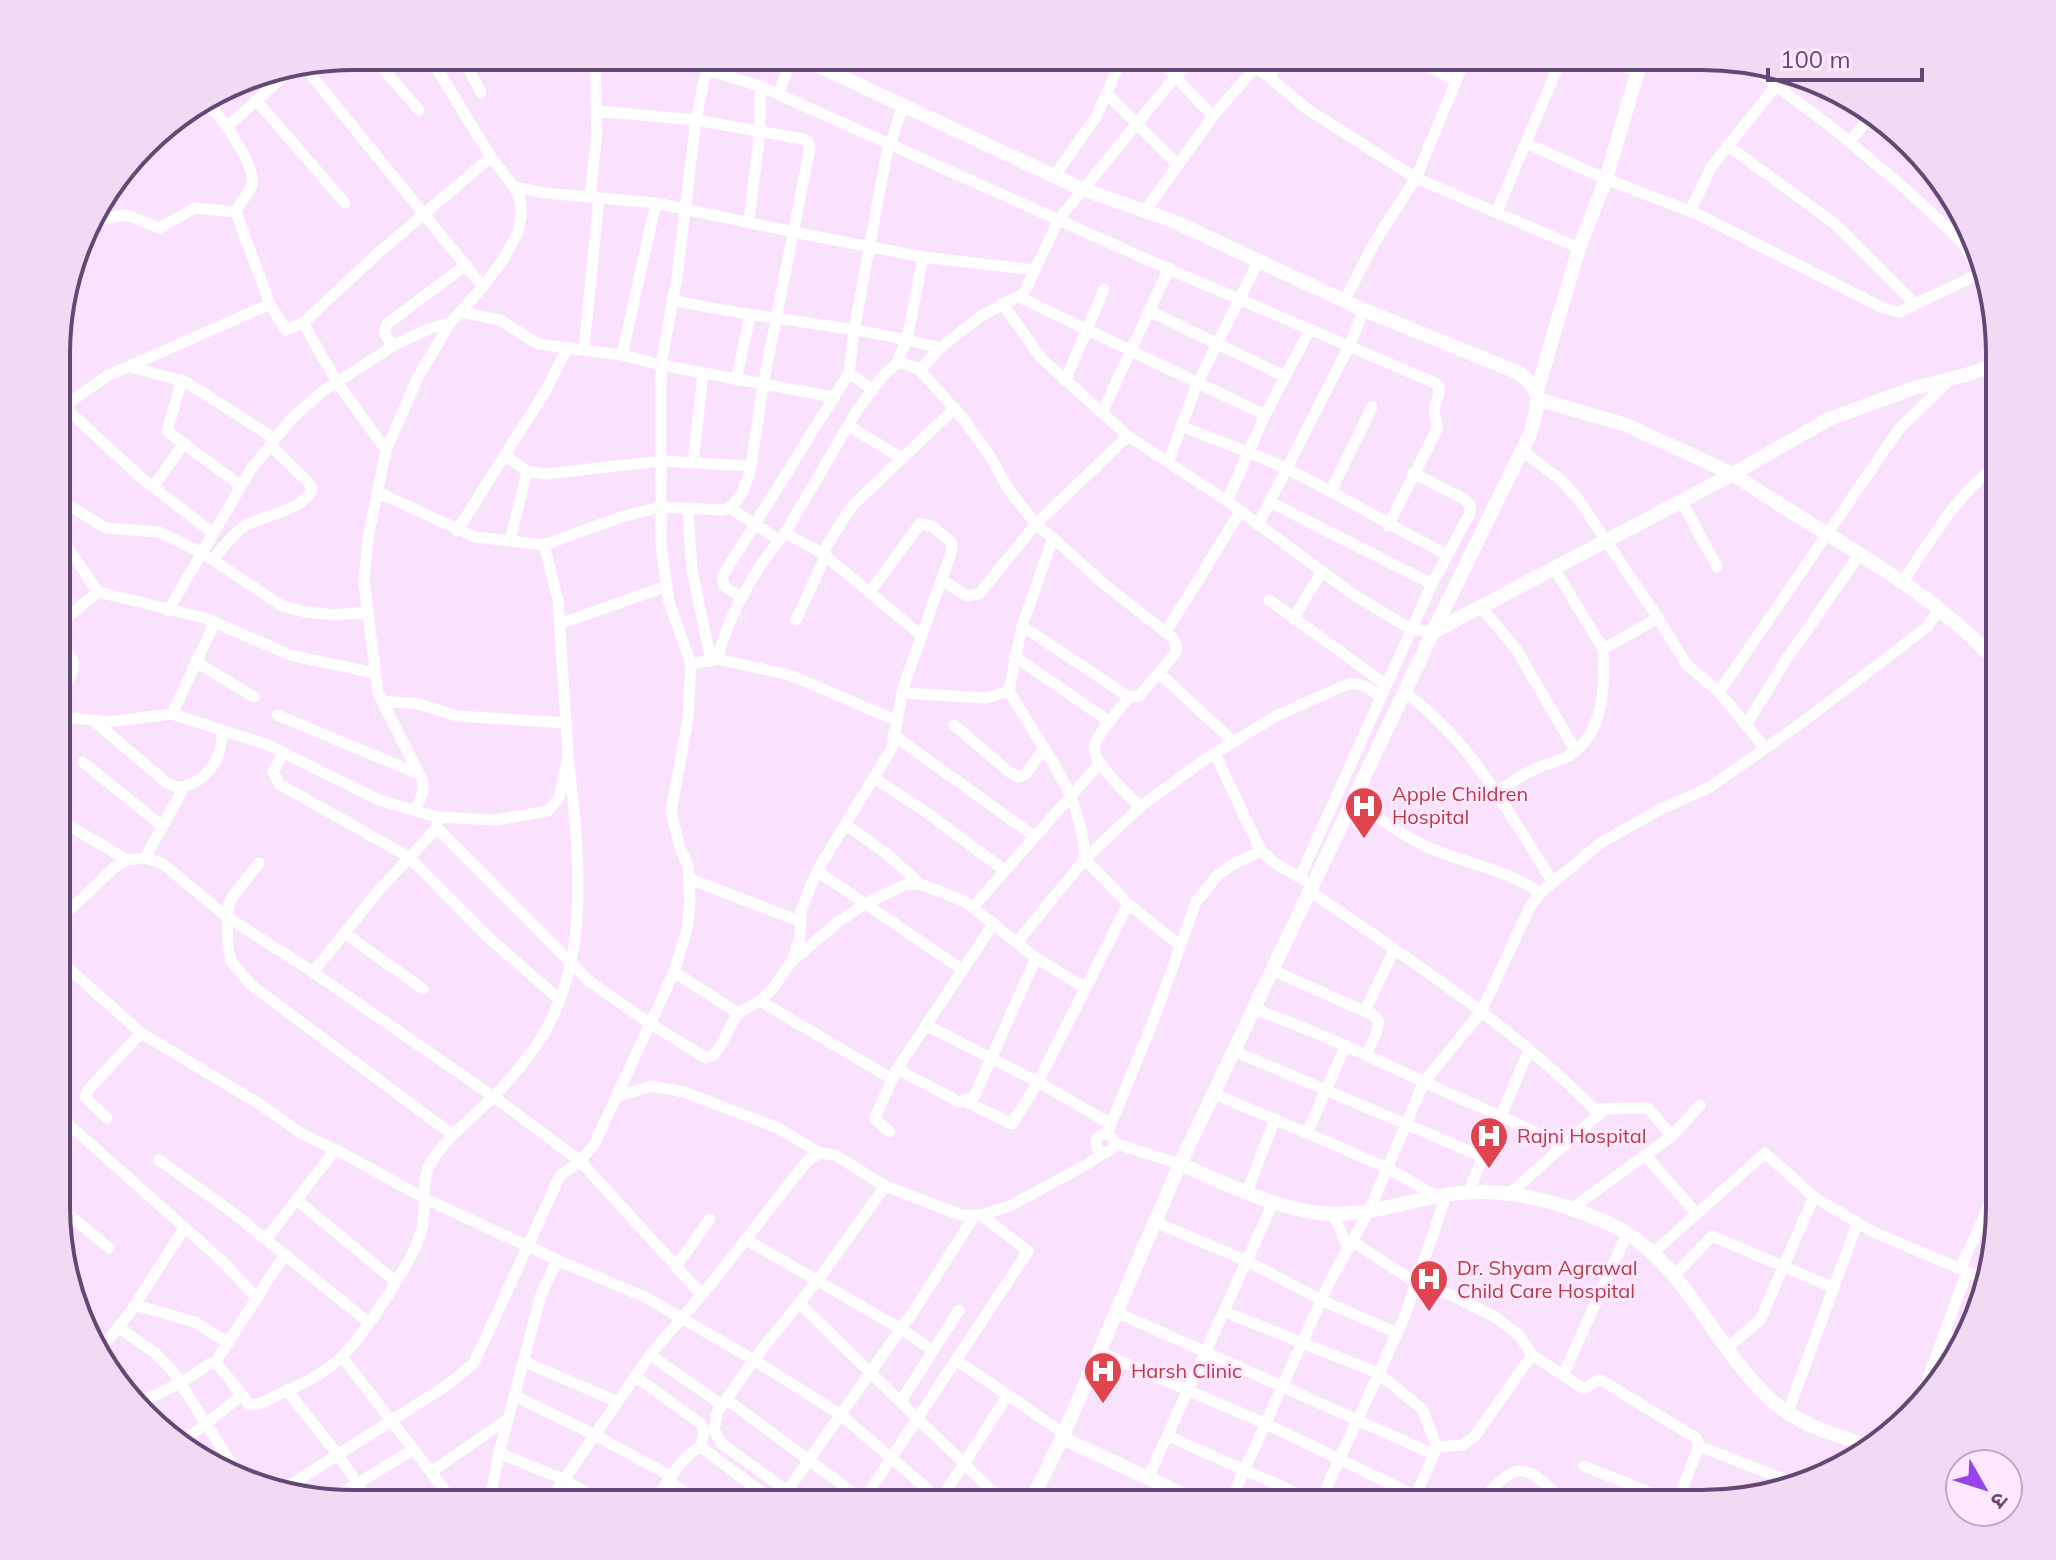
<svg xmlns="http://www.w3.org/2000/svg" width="2056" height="1560" font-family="Mulish,'Noto Sans Devanagari',sans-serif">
<rect width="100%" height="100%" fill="#fae1fd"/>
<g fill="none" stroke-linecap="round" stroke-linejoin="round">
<path stroke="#fff" stroke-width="11" d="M372,56L419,110
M462,56L481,93
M1155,56L1213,116
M1239,56L1268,76L1307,109L1416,178L1579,248
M1409,56L1454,80
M1601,57L1639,73
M1745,62L1834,129L1909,192L1962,242L1981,274
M303,65L483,287
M704,69L760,86L1157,264L1435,383L1439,386C1441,395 1435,401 1434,410C1434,418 1438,421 1437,429L1388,526
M1268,76L1288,56
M778,94L793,56
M1107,94L1178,165
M256,100L345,203
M228,126L295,66
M1849,142L1873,114
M1526,143L1606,179L1697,214L1883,308L1899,312L1981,273
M1727,145L1835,224L1915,304
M1055,175L1096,117L1123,56
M514,187L544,193L656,203L793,232L923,257L1035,270
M590,196L597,134L595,56
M1145,211L1213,116L1255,68
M1497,211L1562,57
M1690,211L1712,166L1787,72
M90,221L127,215L159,228L195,208L236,212
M749,222L760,130V86
M1019,297L1265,415
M672,300C760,320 852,324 940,348
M1345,300L1374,243L1416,178L1466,57
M1002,303L1041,358L1128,436L1227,501L1354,595L1411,629L1433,632
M270,304L286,330L303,323
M1149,311L1284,376
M460,312L500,320L538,344L622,355L661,365L834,397
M393,346C387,338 382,333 387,324L466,265
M584,349L599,198
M622,355L656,203
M896,364L907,339L923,257
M131,367L186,382L275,439
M919,369L965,421L988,453L1009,490L1036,524L1053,538L1022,626L1009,691C1041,748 1082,791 1085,859L1128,904L1181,946
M849,373L873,390
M182,380L167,431L241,486
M736,380L750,316
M1065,381L1104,289
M61,404L145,481L213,533
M64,406L107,376L270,304L236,212C239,203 250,193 252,184C255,162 221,117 206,102
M1102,413L1169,268
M849,426L901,458
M1181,426C1217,441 1255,453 1289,470C1343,496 1393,528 1446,554
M386,450L337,382L303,323L376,255L491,157
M1521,450L1561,480L1578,499L1658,618
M506,456L527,471L546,474L661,461L751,466
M693,463L703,374
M1168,463L1197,384L1259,260
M153,487L183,445
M1331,491L1372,407
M377,492L475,537L544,545L621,517L661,507L723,510C739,506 748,481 751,466L763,385L810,148L808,142L803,139L696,120L597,111
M58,499L106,528L159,532L201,552L282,606L306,612L335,615L368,612
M1227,501L1265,415L1310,329
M1270,502L1432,584
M1682,502L1717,567
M730,508L779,540
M688,509L692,570L711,661
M1258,525L1350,344L1364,310
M457,531L546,390L568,347
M58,533L98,592L205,618L290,655L374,673
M785,533L822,553
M510,541L527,471
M213,559C223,548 232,534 245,526C265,514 303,512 312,488L307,481L270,445
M1554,568L1603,649L1658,618L1687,665L1719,692L1765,748
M942,580L967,596L979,594L1036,524L1128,436
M1902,583C1930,542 1958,491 2000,463
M741,597L724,586L722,577L849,373L854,331L886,157L903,106
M1269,600L1385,684
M1480,606L1516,649L1576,751
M168,611L251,469L293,417L322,392L396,344L431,328L450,323
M1293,619L1322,571
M796,620L826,555
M559,624L667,586
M58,625L98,592
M1022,626L1129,697L1139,696L1174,655L1177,648L1173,638L1104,584L1053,538
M1166,632L1240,512
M922,636L822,553L852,506L955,408
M1014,656L1110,722
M717,659L790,675L895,720
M196,662L254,697
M691,664L669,602L661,546V365L677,277L696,120L709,56
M1159,673L1234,742
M1719,692L1899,429L1950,379
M903,693L986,698L1009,691
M1405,693C1472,740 1509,815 1553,882
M1129,697C1120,709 1095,735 1094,749C1094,764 1130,796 1140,807
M58,698C71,674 85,664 58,644
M382,701L419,704L457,716L567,723
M172,714L215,622
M277,715L419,774
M58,716L107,722L172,714L268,745L379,800L437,817L496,820L548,811L559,798L568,755L558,600L544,545
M94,721L167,783L176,787C204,787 226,756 221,729
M954,725L1008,771L1018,777L1026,774L1044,748
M1746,725L1784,663L1859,555
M893,735L1034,836
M283,753L273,772L279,784L409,857L489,938L560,1000
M1215,754L1261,851L1275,863L1304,880
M83,762L162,826
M874,778L926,812L1004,870
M1495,793C1508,785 1520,776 1533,770C1546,763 1561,762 1573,753C1605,729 1605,684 1603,649
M1353,801C1375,815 1398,832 1421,844C1460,863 1506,868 1540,893
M416,810L423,791V782L378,693L364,582L368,538L386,450L417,379L450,323L480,290L503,260L518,232L521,216V203L514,187L491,157L429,56
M437,817V828L589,981L649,1023L706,1058L713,1055L719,1048L738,1013L760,1001L774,987L791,962L838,922L865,904L904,885L920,884L964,901L1036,958L1085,988
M845,824L887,854L920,884
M68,825L127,860
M145,858L184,787
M259,863L230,900L227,917L228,948L231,961L251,985L453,1135
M817,871L963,970
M1300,877L1432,584L1470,513V505L1464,499L1413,473
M690,879L799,921
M1310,891C1408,959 1510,1024 1594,1109L1648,1108L1672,1136L1571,1209
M973,907L1100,763
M57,922L115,867L127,860L145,858L162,863L227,917L307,968L494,1097L580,1161L702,1295
M344,933L423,989
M1018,941L1085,859L1140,807L1204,760L1276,716L1348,684C1361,682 1369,689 1380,696
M57,958L141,1033L261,1105L302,1134L344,1154L426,1199L557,1260L645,1297L754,1360L841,1415L945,1504
M793,958L800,937L801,910L817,871L892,748L903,688L952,550L951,542L932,526L920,524L870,592
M1272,970L1375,1016L1379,1022L1376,1034L1366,1055
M313,972L380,889L437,828
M674,972L738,1013
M57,986L70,969
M760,1001L892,1079
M1254,1009C1316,1031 1375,1059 1435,1087C1478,1107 1521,1124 1563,1146
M1365,1011L1394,950
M926,1025L1038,1082L1111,1124L1106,1134
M1346,1045L1307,1133L1387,1168L1438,1197
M1234,1051L1483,1157
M897,1069L959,1102L974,1097L1036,958
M1214,1094L1307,1133
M618,1096L652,1086L684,1092L778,1128L820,1153
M967,1102L1012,1124L1038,1082L1128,904
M57,1114L220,1259L256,1297
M107,1118L85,1097L87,1091L141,1033
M1111,1124L1156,1014L1196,902L1217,876L1233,864L1261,851
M890,1132L877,1121L875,1117L897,1069L994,923
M1096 1143a9 9 0 1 1 18 0a9 9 0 1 1-18 0Z
M1672,1136L1700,1105
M1114,1143L1180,1164
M1645,1155L1697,1214
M159,1160L232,1212L369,1323
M1468,1193L1529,1050
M1246,1194L1275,1119
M1508,1195L1605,1109
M1814,1197L1873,1232L1987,1280
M298,1201L395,1281
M57,1205L109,1248
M1333,1214L1348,1248
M1155,1222L1247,1261L1321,1300L1397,1333
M266,1239L335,1150
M745,1239L901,1329L932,1350
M1352,1241L1416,1283L1451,1295L1495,1317L1519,1335L1532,1355L1584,1389L1599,1379L1696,1438L1699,1446
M1653,1253L1765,1153L1814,1197L1760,1320L1727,1348
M676,1266L710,1219
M1960,1269L1999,1184
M1675,1275L1712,1236L1834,1288
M799,1303L988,1487L1011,1504
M135,1305L195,1322L228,1343
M1116,1312L1433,1454
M1225,1312L1378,1373L1422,1409L1437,1447L1412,1504
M118,1327L155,1353L172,1370L243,1482
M1944,1333L1965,1340
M98,1352L129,1314L185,1227
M1099,1352L1264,1423L1416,1496L1441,1504
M650,1355L722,1405
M342,1357L431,1472L508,1419
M957,1361L1008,1395
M525,1362L618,1402
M215,1363L285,1254
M1563,1375L1627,1234
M635,1376L701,1424L704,1431L701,1447
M287,1390L338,1455L371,1503
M515,1396L595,1435L672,1477
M726,1399L867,1503
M901,1401L959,1310
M137,1404L182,1382L211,1363L218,1365L249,1404L255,1405L266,1401C288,1389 315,1380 335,1363C358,1345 413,1261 421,1232C428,1210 419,1181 432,1161C447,1137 470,1120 490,1100C505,1086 518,1070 530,1054C595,969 579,855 568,755
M1916,1410L1967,1272
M1788,1412L1857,1224
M1168,1436L1321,1504
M180,1444L242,1395
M1437,1447L1463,1445L1474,1437L1532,1355
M499,1453L565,1480L605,1504
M1584,1466L1676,1503
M219,1468L231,1462
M431,1472L454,1503
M1148,1478L1274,1201
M297,1481L307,1497
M669,1481L701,1504
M281,1491L449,1384L474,1363L560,1176L580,1161L594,1145L674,972L687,929L690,902L688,866L680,848L671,811L688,719L691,664L717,659C730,613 754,570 785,533L858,409L882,377L896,364L902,363L919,369L922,368L940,348L981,316L1024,293L1059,219L1175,77L1197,56
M787,1491L721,1443L714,1430L717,1413L722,1405L762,1349L818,1280L885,1186
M327,1502L414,1449
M489,1503L499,1453L541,1295L557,1260
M548,1503L650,1355L711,1284L807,1161L820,1153L835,1155L885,1186L961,1215H981L1010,1206L1089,1163L1105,1152
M653,1504C663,1489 684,1452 701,1447L777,1504
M778,1504L917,1306L975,1215
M861,1504L1028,1251L981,1215
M938,1504L1008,1395L1064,1434
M1229,1504L1329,1283L1369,1211L1424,1082L1481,1012L1530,907L1540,893L1602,842L1661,809L1710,787L1800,724L1926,628L1939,610
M1319,1504L1404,1318L1446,1196
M1478,1504C1522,1455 1523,1465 1569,1504
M1676,1504L1699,1446L1794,1483"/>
<path stroke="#fff" stroke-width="14" d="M797,56L1082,189L1173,221L1364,310L1517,372C1545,390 1538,406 1530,434L1433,632
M1537,391L1579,248L1606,179L1642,57
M1537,399L1626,425L1733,474L1829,419L1914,388L1969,374L2000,363
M1180,1164C1223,1183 1287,1214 1335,1214C1378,1214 1418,1197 1461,1193C1510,1188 1563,1203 1608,1223C1685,1258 1711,1345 1771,1400C1797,1424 1835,1435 1869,1446
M1062,1438L1204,1504
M1030,1504L1062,1438L1180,1164L1433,632L1733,474C1823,536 1927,584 2000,666"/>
</g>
<defs>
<symbol id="hospital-pin" viewBox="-11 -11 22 30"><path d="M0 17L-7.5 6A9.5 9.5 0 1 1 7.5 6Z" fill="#e0444e" stroke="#fde8ff"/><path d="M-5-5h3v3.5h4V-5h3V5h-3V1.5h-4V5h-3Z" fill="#fff"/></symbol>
</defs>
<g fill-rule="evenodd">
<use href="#hospital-pin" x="1342" y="784" width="44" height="60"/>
<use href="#hospital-pin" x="1467" y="1114" width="44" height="60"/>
<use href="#hospital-pin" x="1407" y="1257" width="44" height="60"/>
<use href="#hospital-pin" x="1081" y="1349" width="44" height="60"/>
</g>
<g text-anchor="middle" stroke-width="6" stroke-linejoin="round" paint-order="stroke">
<g font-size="20" fill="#be3a42" stroke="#fde8ff" text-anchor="start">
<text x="1392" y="801">Apple Children<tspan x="1392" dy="23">Hospital</tspan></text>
<text x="1517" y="1143">Rajni Hospital</text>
<text x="1457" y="1275">Dr. Shyam Agrawal<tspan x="1457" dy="23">Child Care Hospital</tspan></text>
<text x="1131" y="1378">Harsh Clinic</text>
</g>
</g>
<path d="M0 0H2056V1560H0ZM354 70H1702A284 284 0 0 1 1986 354V1206A284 284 0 0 1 1702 1490H354A284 284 0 0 1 70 1206V354A284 284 0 0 1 354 70Z" fill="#f1dbf4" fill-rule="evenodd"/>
<path fill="none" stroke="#644775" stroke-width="4" d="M354 70H1702A284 284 0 0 1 1986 354V1206A284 284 0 0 1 1702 1490H354A284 284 0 0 1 70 1206V354A284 284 0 0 1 354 70Z"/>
<g transform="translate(1984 1488) rotate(129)"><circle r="38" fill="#fde8ff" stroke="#c0a8c8" stroke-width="2"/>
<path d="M0-6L14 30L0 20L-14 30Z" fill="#9842eb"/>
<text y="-12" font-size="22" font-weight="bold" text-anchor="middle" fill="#644775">उ</text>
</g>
<path d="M1768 68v12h154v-12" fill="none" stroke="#644775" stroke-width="4"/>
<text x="1780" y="68" font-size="24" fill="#644775" stroke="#fde8ff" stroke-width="6" paint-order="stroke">100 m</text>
</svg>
